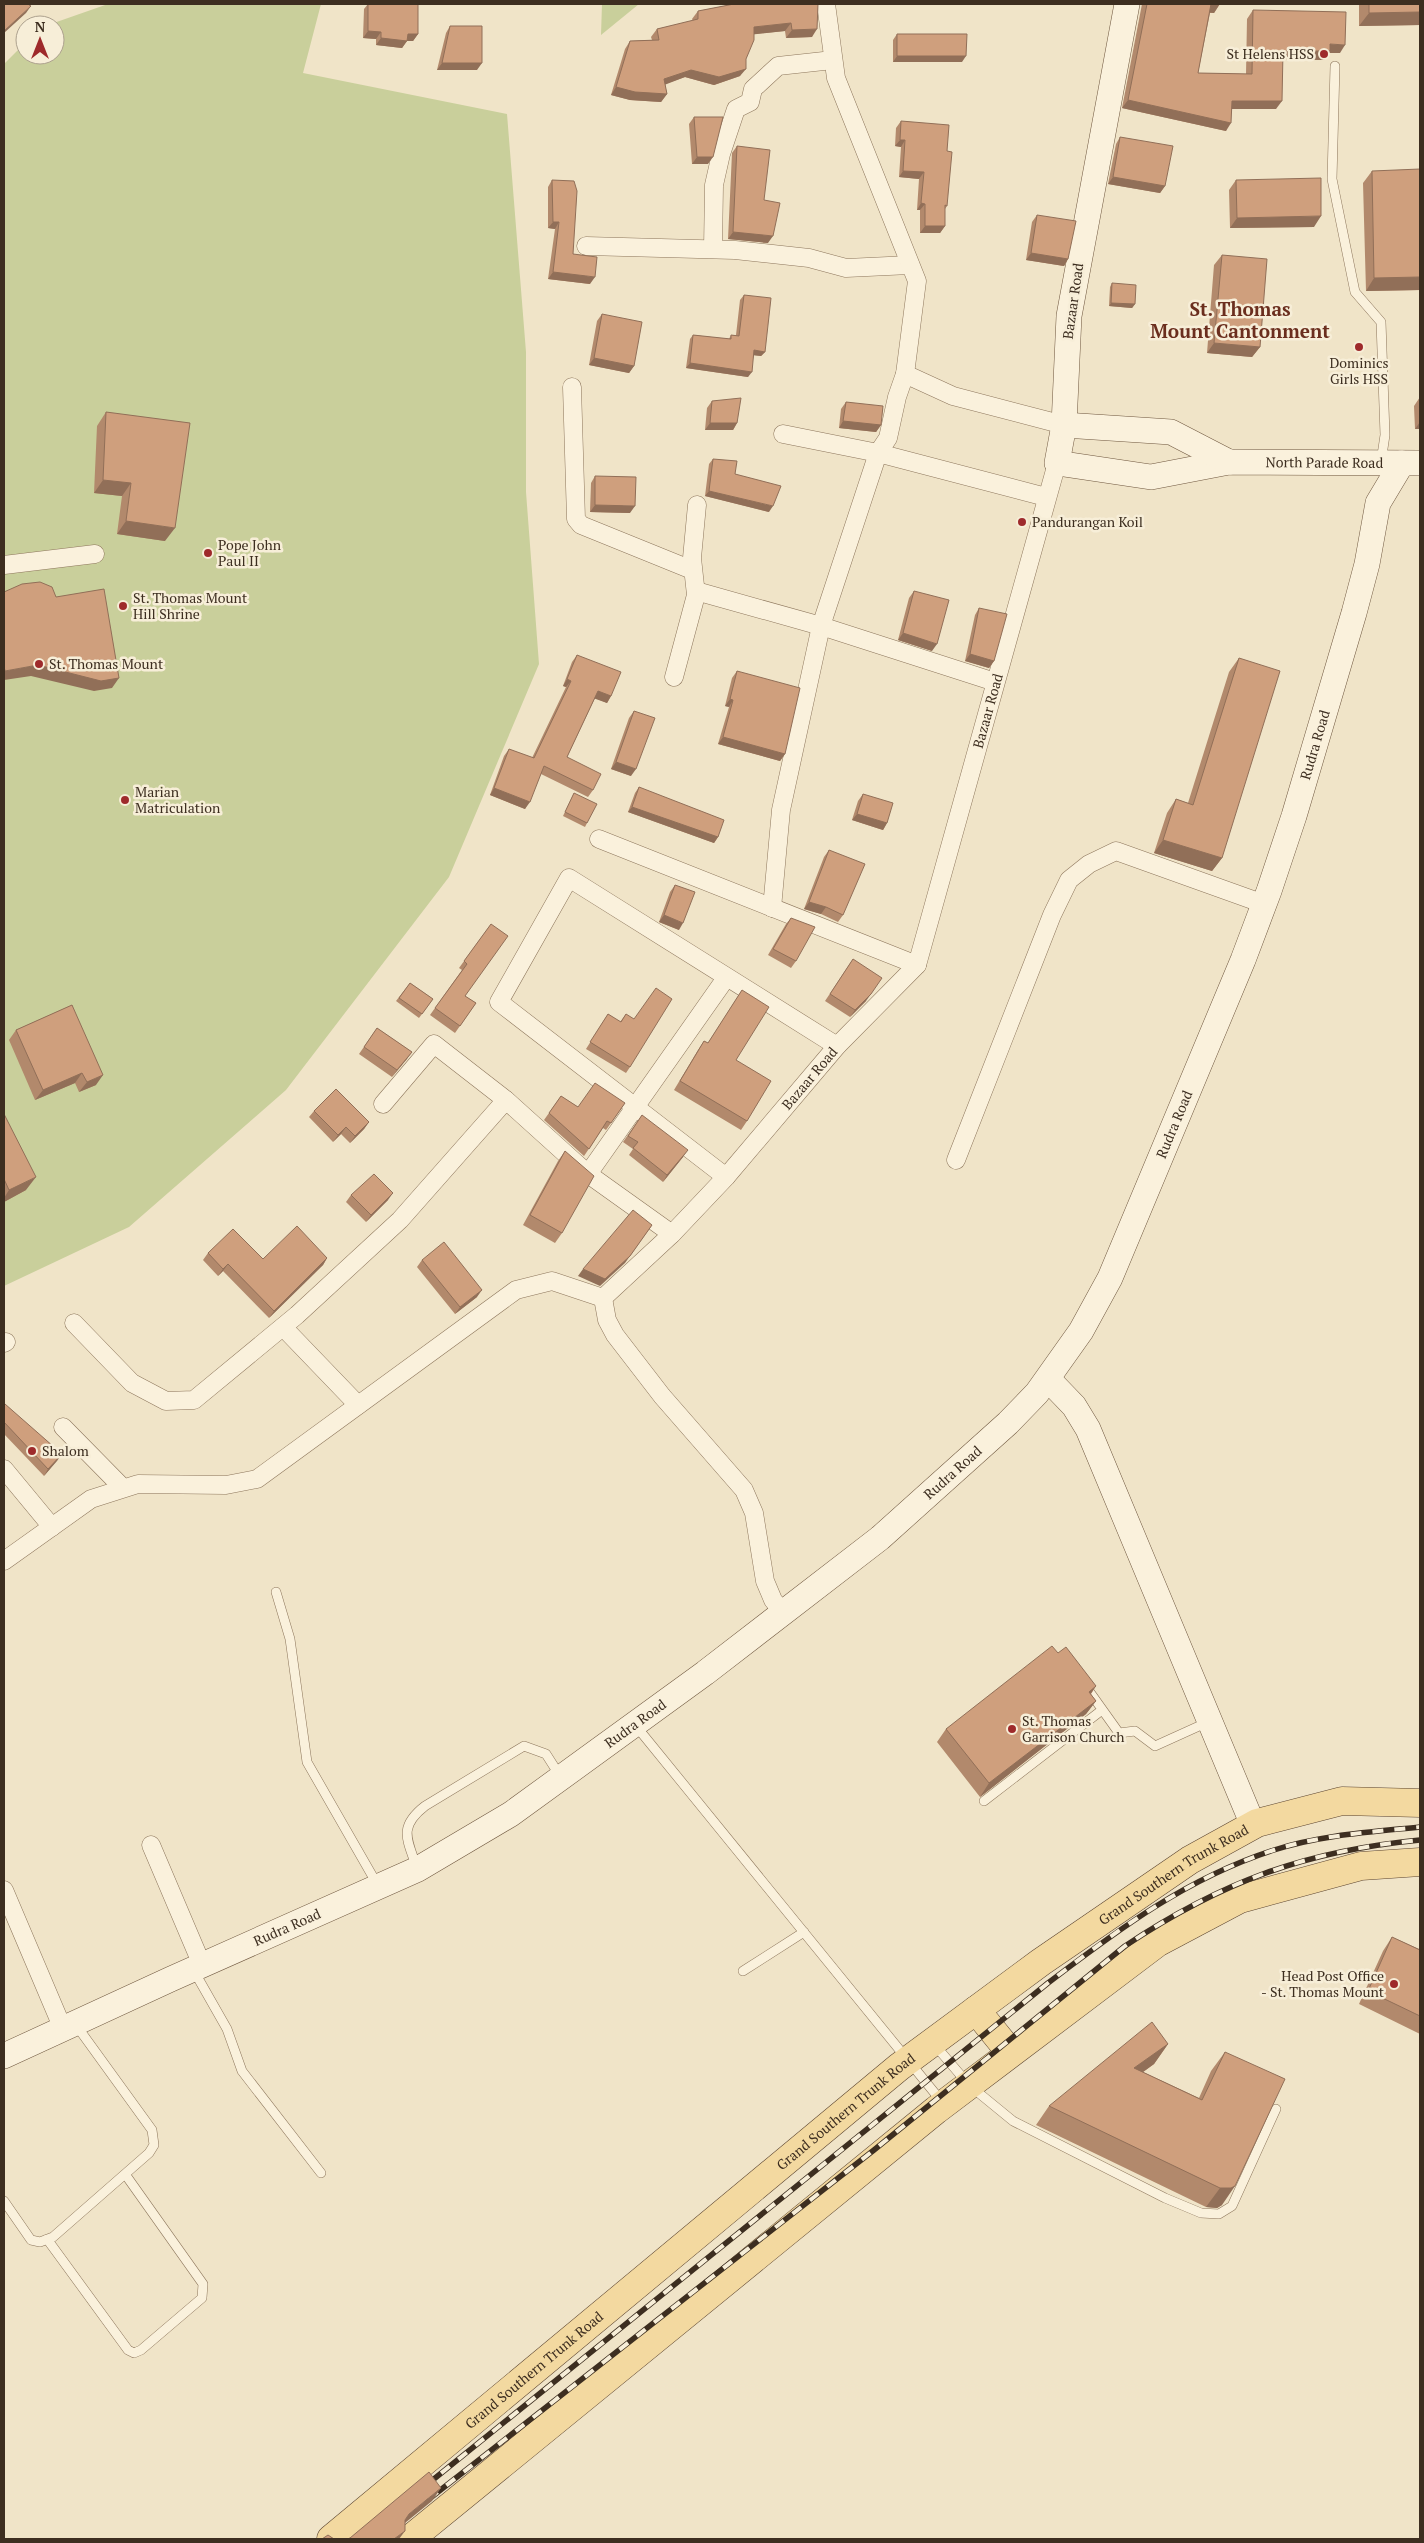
<svg xmlns="http://www.w3.org/2000/svg" width="1424" height="2543" font-family="'PT Serif',serif">
<rect width="100%" height="100%" fill="#f0e4c8"/>
<path fill="#c9cf9b" d="M108,4H321L303,73L507,114L526,352V492L539,664L449,877L286,1090L129,1227L4,1286V64L25,43V55H55V25H48Z
M602,4H639L601,35Z"/>
<g fill="none" stroke-linecap="round" stroke-linejoin="round">
<defs>
<path id="lane" d="M1335,66L1332,179L1355,292L1381,322L1385,435L1381,462
M276,1592L290,1639L307,1762L377,1884
M1089,1691L1119,1733L1135,1731L1155,1746L1208,1722
M636,1726L942,2102
M984,1801L1102,1710
M417,1868C407,1839 398,1827 425,1806L524,1746L546,1754L560,1776
M194,1971L227,2029L242,2071L321,2173
M743,1971L804,1932
M934,2044L969,2085L1013,2121L1165,2198L1201,2213L1219,2214L1232,2206L1276,2109
M4,2201L31,2240L40,2242L53,2237L149,2153L154,2145L152,2130L76,2025
M47,2239L128,2350L134,2353L141,2350L202,2298L203,2284L125,2174"/>
<g id="street">
<path d="M586,246L735,250L809,258L846,268L910,265"/>
<path d="M713,249L714,185L721,154L736,109L750,102L753,89L778,66L833,60"/>
<path d="M905,374L953,396L1064,425"/>
<path d="M572,387L576,519L581,525L692,570"/>
<path d="M783,434L878,453L1046,497"/>
<path d="M4,565L95,554"/>
<path d="M696,591L821,626L995,682"/>
<path d="M674,677L696,595L692,558L697,505"/>
<path d="M599,839L917,965"/>
<path d="M772,908L781,810L821,626L878,453L888,438L897,397L905,374L917,281L836,78L826,4"/>
<path d="M383,1104L434,1044L506,1100"/>
<path d="M956,1160L1052,915L1069,880L1089,864L1116,851L1264,904"/>
<path d="M588,1174L672,1234"/>
<path d="M726,1177L499,1002L569,878L837,1046"/>
<path id="s1" d="M603,1298L672,1234L726,1177L837,1046L917,965L1057,463"/>
<path d="M603,1298L607,1320L615,1335L662,1396L744,1490L754,1513L765,1581L773,1600L783,1613"/>
<path d="M74,1323L132,1383L166,1401L194,1400L297,1315L400,1220L506,1100L588,1174L726,978"/>
<path d="M283,1327L358,1405"/>
<path d="M4,1343L6,1342"/>
<path d="M63,1427L123,1488"/>
<path d="M4,1469L52,1527"/>
<path d="M4,1561L91,1499L138,1484L226,1485L257,1479L516,1290L552,1281L603,1298"/>
<path d="M151,1845L202,1965"/>
<path d="M4,1890L63,2029"/>
</g>
<g id="secondary">
<path id="s2" d="M1127,4L1069,316L1064,425L1057,463L1151,477L1229,462L1420,463"/>
<path d="M1064,425L1171,432L1229,462"/>
<path d="M1048,1379L1074,1406L1088,1429L1253,1825"/>
<path id="s3" d="M4,2056L171,1979L418,1869L511,1814L705,1673L880,1538L1008,1423L1037,1393L1081,1331L1110,1278L1243,960L1269,891L1294,816L1354,613L1367,564L1378,503L1402,463"/>
</g>
<g id="primary">
<path d="M976,2010L1010,2052"/>
<path id="s4" d="M331,2539L899,2067L1041,1962L1190,1860L1257,1823L1342,1801L1420,1803"/>
<path d="M410,2539L936,2110L1157,1943L1240,1899L1361,1866L1420,1862"/>
</g>
</defs>
<use href="#lane" stroke="#8d765c" stroke-width="10"/>
<use href="#street" stroke="#8d765c" stroke-width="19"/>
<use href="#secondary" stroke="#6f573f" stroke-width="26"/>
<use href="#primary" stroke="#5b4430" stroke-width="29"/>
<use href="#lane" stroke="#faf1dc" stroke-width="9"/>
<use href="#street" stroke="#faf1dc" stroke-width="18"/>
<use href="#secondary" stroke="#faf1dc" stroke-width="25"/>
<use href="#primary" stroke="#f3d9a0" stroke-width="28"/>
<defs>
<path id="rail" d="M424,2487L1048,1983C1119,1929 1187,1878 1274,1850C1321,1835 1371,1832 1420,1827
M429,2499L874,2150L1125,1946C1221,1882 1305,1851 1420,1840"/>
</defs>
<use href="#rail" stroke="#3d2e20" stroke-width="5.5"/>
<use href="#rail" stroke="#f7eed8" stroke-width="4" stroke-dasharray="11" stroke-linecap="butt"/>
</g>
<path fill="#b2896c" d="M368,4H418V34L413,41H407L402,48L376,45V39L363,38L364,9Z
M729,4H818L812,37L786,38L785,31L754,34L740,76L714,85L685,77L665,84L667,94L661,102L630,100L611,95L625,49L630,41L652,40L651,37L657,29L693,21L692,19L698,11L729,5Z
M1142,4H1220L1214,13H1210L1198,73L1246,74L1247,19L1253,10L1340,53H1329L1324,60L1283,59L1276,109H1232L1226,131L1122,108Z
M1359,4H1420V25L1359,26Z
M450,26L477,70H437L446,33Z
M897,34L962,62H893V40Z
M694,117L708,164H692L689,124Z
M901,121L947,151V206L945,209V226L940,233H920V210H917L919,179L899,177L901,147L895,146L896,128Z
M1120,137L1165,186L1160,193L1108,184L1116,144Z
M737,146L764,200L768,243L728,239L732,153Z
M1372,171L1420,290L1366,291L1363,183Z
M552,180L573,254L590,284L548,279L555,229L548,228V187Z
M1236,180L1314,227L1230,228L1229,190Z
M1037,215L1068,259L1064,266L1026,260L1032,222Z
M1222,255L1260,347L1252,357L1207,353L1214,265Z
M1112,283L1135,304L1132,308L1109,306L1110,287Z
M744,295L765,352L761,356L754,355L748,377L686,368L690,339L693,335L729,339L731,335H736L740,300Z
M602,314L634,366L629,373L589,365L597,321Z
M1420,397V429H1415L1414,406Z
M712,401L737,423L733,430H705L707,408Z
M846,402L881,425L876,432L839,428L841,409Z
M106,412L165,541L117,534L122,496L94,493L97,426Z
M713,459L735,474L769,512L705,496L709,464Z
M595,476L630,513L590,512L591,483Z
M914,591L932,651L898,640L909,598Z
M979,608L994,661L989,668L965,661L975,615Z
M577,655L611,696L607,703L595,698L567,757L593,790L588,797L541,774L525,809L490,795L504,756L509,749L532,758L566,687L563,686L572,662Z
M1239,658L1222,858L1212,871L1154,853L1167,813L1176,799L1188,803L1229,672Z
M737,671L785,754L780,761L718,744L729,707L725,706L732,678Z
M634,711L631,776L611,769L629,718Z
M639,787L718,837L714,843L628,812L635,793Z
M574,793L587,823L585,827L563,816Z
M863,794L887,823L883,830L852,820L858,801Z
M829,850L843,915L838,922L821,914L804,909L824,857Z
M675,885L679,930L659,922L670,892Z
M791,918L796,961L791,968L768,955L786,924Z
M491,924L465,996L476,1003L455,1033L430,1015L462,970L459,968Z
M853,959L866,1001L850,1017L825,1001Z
M410,983L433,999L419,1018L396,1001Z
M742,990L736,1060L747,1121L741,1130L674,1090L698,1050L704,1041L708,1043Z
M72,1005L96,1085L79,1092L75,1083L35,1100L9,1040L16,1030Z
M608,1014L620,1022L626,1014L630,1067L626,1073L586,1049Z
M377,1028L412,1052L392,1077L359,1054Z
M561,1096L578,1107L625,1103L606,1130L603,1128L584,1156L544,1120Z
M314,1111L369,1122L364,1129L350,1143L341,1134L333,1142L309,1117Z
M4,1114L26,1190L4,1202Z
M642,1115L683,1157L663,1182L629,1155L633,1149L623,1142Z
M565,1151L562,1233L555,1243L523,1225L558,1161Z
M351,1195L388,1200L366,1222L346,1202Z
M208,1253L263,1259L327,1258L323,1265L269,1318L223,1271L218,1276L203,1260Z
M422,1260L477,1297L455,1314L417,1267Z
M4,1405L62,1454L44,1476L4,1434Z
M1058,1653L1096,1686L1091,1694L1096,1701L1086,1714L980,1797L937,1742L946,1729Z
M1392,1937L1419,1949L1420,1946V2034L1359,2004L1383,1951Z
M1168,2044L1154,2064L1143,2072L1199,2098L1211,2071L1225,2052L1222,2205L1217,2208L1206,2207L1036,2125L1049,2106Z"/>
<path fill="#916f58" d="M1211,4L1219,5L1214,13L1206,12Z
M31,6L26,13L4,33V31Z
M1420,12V25L1359,26L1369,13Z
M791,23L785,31L748,35L754,27Z
M817,29L812,37L786,38L792,30Z
M368,31L381,32L376,39L363,38Z
M408,34H418L413,41H407L402,48L376,45L381,38Z
M1330,44L1345,45L1340,53H1329L1324,60L1277,59L1283,51Z
M897,56H966L962,62H893Z
M442,63H482L477,70H437Z
M746,69L740,76L714,85L685,77L659,87L664,79L691,70Z
M616,87L667,94L661,102L630,100L611,95Z
M1128,100L1231,123L1226,131L1122,108Z
M1232,101H1282L1276,109H1226Z
M900,140H905L901,147L895,146Z
M697,157H713L708,164H692Z
M903,171L924,172L919,179L899,177Z
M1113,177L1165,186L1160,193L1108,184Z
M921,203L925,204L920,210H917Z
M1321,216L1314,227L1230,228L1237,218Z
M553,222H559L555,229L548,228Z
M925,226H945L940,233H920Z
M733,232L773,236L768,243L728,239Z
M1031,253L1068,259L1064,266L1026,260Z
M553,272L595,277L590,284L548,279Z
M1420,277V290L1366,291L1374,278Z
M1111,303L1135,304L1132,308L1109,306Z
M1214,343L1260,347L1252,357L1207,353Z
M754,350L765,352L761,356L751,355Z
M594,358L634,366L629,373L589,365Z
M690,363L752,372L748,377L686,368Z
M843,421L881,425L876,432L839,428Z
M1420,422V429H1415Z
M710,423H737L733,430H705Z
M103,480L131,483L122,496L94,493Z
M709,491L773,506L769,512L705,496Z
M595,505L635,506L630,513L590,512Z
M126,521L175,528L165,541L117,534Z
M903,633L937,644L932,651L898,640Z
M970,654L994,661L989,668L965,661Z
M38,665L119,678L112,688L94,691L31,676L4,680V672L5,671Z
M567,679L571,681L566,687L563,686Z
M598,691L611,696L607,703L593,698Z
M730,699L733,700L729,707L725,706Z
M723,737L785,754L780,761L718,744Z
M616,762L636,769L631,776L611,769Z
M494,788L530,802L525,809L490,795Z
M632,807L718,837L714,843L628,812Z
M857,814L887,823L883,830L852,820Z
M1163,840L1222,858L1212,871L1154,853Z
M809,902L826,907L821,914L804,909Z
M664,915L683,923L679,930L659,922Z
M871,994L866,1001L850,1017L855,1010Z
M412,1052L407,1059L392,1077L397,1070Z
M82,1073L75,1083L35,1100L43,1090Z
M103,1075L96,1085L79,1092L87,1082Z
M369,1122L364,1129L350,1143L355,1136Z
M346,1127L341,1134L333,1142L338,1135Z
M688,1150L683,1157L663,1182L667,1175Z
M36,1177L26,1190L4,1202V1198L9,1190Z
M393,1193L388,1200L366,1222L371,1215Z
M652,1225L625,1263L600,1286L578,1276L583,1269Z
M327,1258L323,1265L269,1318L274,1311Z
M228,1264L223,1271L218,1276L223,1269Z
M482,1290L477,1297L455,1314L460,1307Z
M62,1454L57,1461L44,1476L48,1469Z
M1096,1686L1087,1699L1089,1692Z
M1096,1701L1086,1714L980,1797L989,1783Z
M1168,2044L1154,2064L1121,2088L1134,2068Z
M1235,2186L1222,2205L1217,2208L1206,2207L1220,2188Z
M441,2488L432,2501L400,2527L409,2514Z
M405,2531L399,2539H394Z"/>
<path fill="#cf9f7d" stroke="#916f58" d="M4,4H30L29,5L31,6L4,31Z
M368,4H418V34H408L407,41L381,38V32L368,31Z
M734,4H818L817,29L792,30L791,23L754,27V40L746,59V69L719,77L691,70L664,79L667,94L635,92L616,87L630,41L659,40L657,29L698,19V11Z
M1147,4H1211L1198,73L1252,74L1253,10L1346,12L1345,45L1330,44V51H1283L1282,101H1232L1231,123L1128,100Z
M1369,4H1420V12L1369,13Z
M450,26H482V63H442Z
M897,34H967L966,56H897Z
M694,117H723L713,157H697Z
M901,121L949,125L947,151L952,152L947,206L945,205V226H925V204L921,203L924,172L903,171L905,140H900Z
M1120,137L1173,146L1165,186L1113,177Z
M737,146L770,150L764,200L780,203L773,236L733,232Z
M1420,169V277L1374,278L1372,171Z
M1321,178V216L1237,218L1236,180Z
M552,180L574,181L577,191L573,254L597,257L595,277L553,272L559,222H553Z
M1037,215L1076,221L1068,259L1031,253Z
M1222,255L1267,259L1260,347L1214,343Z
M1112,283L1136,285L1135,304L1111,303Z
M744,295L771,298L765,352L754,350L752,372L690,363L693,335L731,339V335L739,336Z
M602,314L642,322L634,366L594,358Z
M741,398L737,423H710L712,401Z
M846,402L883,406L881,425L843,421Z
M106,412L190,423L175,528L126,521L131,483L103,480Z
M713,459L737,461L735,474L781,486L773,506L709,491Z
M595,476L636,477L635,506L595,505Z
M40,582L52,587L56,597L104,589L119,678L101,681L38,665L5,671L4,666V592L22,584Z
M914,591L949,600L937,644L903,633Z
M979,608L1007,614L994,661L970,654Z
M577,655L621,672L611,696L598,691L567,757L601,774L593,790L544,766L530,802L494,788L509,749L534,758L571,681L567,679Z
M1239,658L1280,671L1222,858L1163,840L1176,799L1193,805Z
M737,671L800,688L785,754L723,737L733,700L730,699Z
M634,711L655,718L636,769L616,762Z
M639,787L724,820L718,837L632,807Z
M574,793L597,804L587,823L565,812Z
M863,794L893,803L887,823L857,814Z
M829,850L865,864L843,915L826,907L809,902Z
M675,885L695,892L683,923L664,915Z
M791,918L815,927L796,961L773,949Z
M491,924L508,936L465,996L476,1003L460,1026L435,1008L467,964L464,961Z
M853,959L882,978L871,994L855,1010L830,994Z
M410,983L433,999L422,1014L399,998Z
M656,988L672,999L630,1067L590,1042L608,1014L621,1022L626,1014L634,1019Z
M742,990L769,1007L736,1060L771,1081L747,1121L680,1081L704,1041L708,1043Z
M72,1005L103,1075L87,1082L82,1073L43,1090L16,1030Z
M377,1028L412,1052L397,1070L364,1047Z
M595,1083L625,1103L611,1123L607,1121L589,1149L549,1113L561,1096L578,1107Z
M336,1089L369,1122L355,1136L346,1127L338,1135L314,1111Z
M4,1114L36,1177L9,1190L4,1179Z
M642,1115L688,1150L667,1175L633,1148L638,1142L628,1136Z
M565,1151L594,1176L562,1233L530,1215Z
M374,1174L393,1193L371,1215L351,1195Z
M633,1210L652,1225L630,1256L605,1279L583,1269Z
M297,1226L327,1258L274,1311L228,1264L223,1269L208,1253L233,1229L263,1259Z
M444,1242L482,1290L460,1307L422,1260Z
M5,1404L62,1454L48,1469L4,1422V1405Z
M1052,1646L1058,1653L1066,1647L1096,1686L1089,1692L1096,1701L989,1783L946,1729Z
M1392,1937L1420,1950V2016L1368,1991Z
M1152,2022L1168,2044L1134,2068L1202,2100L1225,2052L1285,2079L1235,2186L1231,2188H1220L1049,2106Z
M429,2472L441,2488L409,2514L405,2520V2531L394,2539H347L350,2538Z
M328,2535L334,2539H322Z"/>
<g fill="#9e2a2b" stroke="#f7eed8" stroke-width="2">
<circle cx="1324" cy="54" r="5"/>
<circle cx="1359" cy="347" r="5"/>
<circle cx="1022" cy="522" r="5"/>
<circle cx="208" cy="553" r="5"/>
<circle cx="123" cy="606" r="5"/>
<circle cx="39" cy="664" r="5"/>
<circle cx="125" cy="800" r="5"/>
<circle cx="32" cy="1451" r="5"/>
<circle cx="1012" cy="1729" r="5"/>
<circle cx="1394" cy="1984" r="5"/>
</g>
<g text-anchor="middle" stroke-width="5" stroke-linejoin="round" paint-order="stroke">
<g font-size="14" fill="#3d2e20" stroke="#f7eed8" text-anchor="start">
<text x="1314" y="59" text-anchor="end">St Helens HSS</text>
<text x="1359" y="368" text-anchor="middle">Dominics<tspan x="1359" dy="16">Girls HSS</tspan></text>
<text x="1032" y="527">Pandurangan Koil</text>
<text x="218" y="550">Pope John<tspan x="218" dy="16">Paul II</tspan></text>
<text x="133" y="603">St. Thomas Mount<tspan x="133" dy="16">Hill Shrine</tspan></text>
<text x="49" y="669">St. Thomas Mount</text>
<text x="135" y="797">Marian<tspan x="135" dy="16">Matriculation</tspan></text>
<text x="42" y="1456">Shalom</text>
<text x="1022" y="1726">St. Thomas<tspan x="1022" dy="16">Garrison Church</tspan></text>
<text x="1384" y="1981" text-anchor="end">Head Post Office<tspan x="1384" dy="16">- St. Thomas Mount</tspan></text>
</g>
<g font-size="14" fill="#3d2e20" stroke="#f7eed8">
<text transform="translate(1073 301) rotate(-82)" y="5">Bazaar Road</text>
<text dy="5" stroke="none"><textPath href="#s2" startOffset="735">North Parade Road</textPath></text>
<text dy="5" stroke="none"><textPath href="#s1" startOffset="722">Bazaar Road</textPath></text>
<text dy="5" stroke="none"><textPath href="#s3" startOffset="1945">Rudra Road</textPath></text>
<text dy="5" stroke="none"><textPath href="#s1" startOffset="302">Bazaar Road</textPath></text>
<text dy="5" stroke="none"><textPath href="#s3" startOffset="1540">Rudra Road</textPath></text>
<text dy="5" stroke="none"><textPath href="#s3" startOffset="1121">Rudra Road</textPath></text>
<text dy="5" stroke="none"><textPath href="#s3" startOffset="716">Rudra Road</textPath></text>
<text dy="5" stroke="none"><textPath href="#s4" startOffset="1074">Grand Southern Trunk Road</textPath></text>
<text dy="5" stroke="none"><textPath href="#s3" startOffset="311">Rudra Road</textPath></text>
<text dy="5" stroke="none"><textPath href="#s4" startOffset="669">Grand Southern Trunk Road</textPath></text>
<text dy="5" stroke="none"><textPath href="#s4" startOffset="264">Grand Southern Trunk Road</textPath></text>
</g>
<g font-size="19" font-weight="bold" fill="#6b2e1e" stroke="#f7eed8">
<text x="1240" y="316">St. Thomas<tspan x="1240" dy="22">Mount Cantonment</tspan></text>
</g>
</g>
<rect width="1424" height="2543" fill="none" stroke="#3d2e20" stroke-width="10"/>
<g transform="translate(40 40)"><circle r="24" fill="#f7eed8" stroke="#ada18e"/>
<path d="M0-4L9 19L0 12L-9 19Z" fill="#9e2a2b"/>
<text y="-8" font-size="14" font-weight="bold" text-anchor="middle" fill="#3d2e20">N</text>
</g>
</svg>
